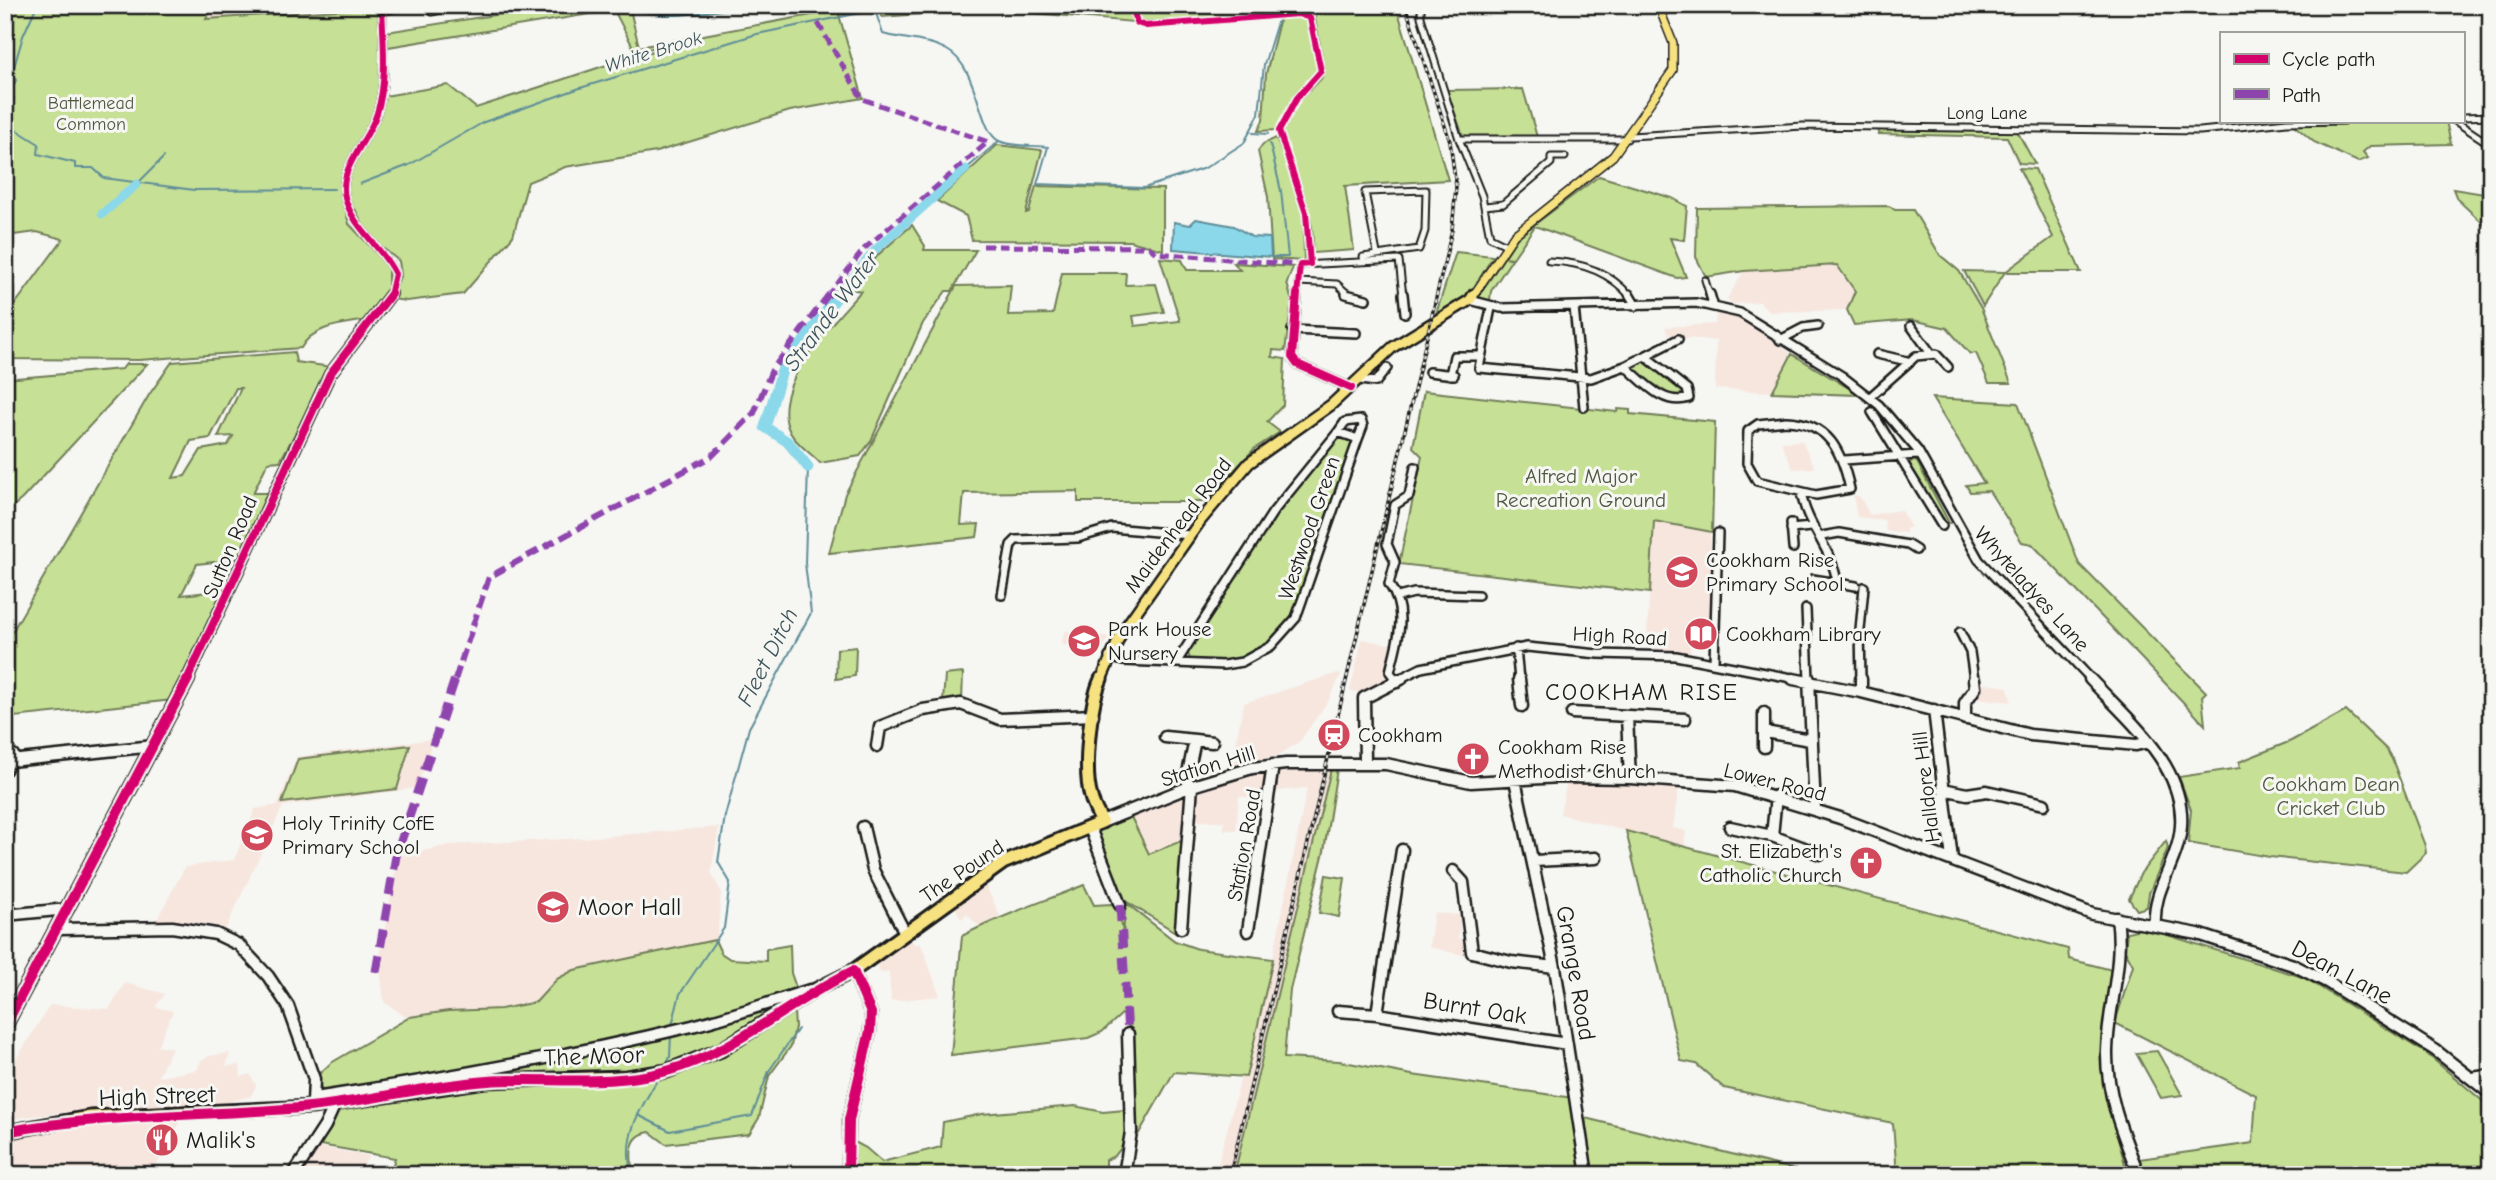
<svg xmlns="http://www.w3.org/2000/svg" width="2496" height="1180" font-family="'Comic Neue',sans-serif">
<rect width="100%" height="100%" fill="#f6f6f2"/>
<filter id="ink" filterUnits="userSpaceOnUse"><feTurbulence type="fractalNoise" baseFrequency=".0143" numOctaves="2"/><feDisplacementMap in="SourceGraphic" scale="14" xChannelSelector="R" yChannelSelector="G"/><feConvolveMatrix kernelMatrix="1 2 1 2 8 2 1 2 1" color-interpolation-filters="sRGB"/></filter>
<g filter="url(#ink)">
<path fill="#f7e6de" d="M215,5H382L383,7L205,19Z
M1837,265L1855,291L1847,310L1770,312L1760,302L1732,304L1727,299L1744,271Z
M1716,308L1739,317L1792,354L1772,392L1715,389L1716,341L1689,338L1680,341L1668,334L1665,327L1715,324Z
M1802,441L1815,468L1793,469L1781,442Z
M1853,494L1860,497L1870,515L1901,510L1911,528H1906V533L1886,531L1884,520L1857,517Z
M1654,521L1710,531V550L1715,551L1711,624L1692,622L1690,652L1646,648Z
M1065,631L1084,633L1109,638L1099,652L1061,644Z
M1362,639L1393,645L1386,684L1368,693L1350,691Z
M1338,673L1341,675L1328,701L1300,741L1279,755L1230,768L1244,703Z
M1980,683L2008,687L2011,702L1977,698Z
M433,739L417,788L283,806L225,930L219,926L155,923L185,867L234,860L255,809L278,805L296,757Z
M1312,766L1338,769L1326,850L1281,1031L1253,1175H1215L1274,953L1307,788L1276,791L1279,769Z
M1271,771L1267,800L1239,796L1236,830H1224V821H1194L1197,790Z
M1592,780L1679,785L1673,828L1686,831L1684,846L1560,814L1567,781Z
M1190,793L1186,839L1149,854L1131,817Z
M719,827L711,872L721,892L717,940L574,970L557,979L537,1002L512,1008L448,1011L406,1017L384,1002L379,961L398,857L449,845L585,838Z
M983,880L1000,916L979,927L967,914L961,919L955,906L956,901Z
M1434,913L1462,915L1458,938L1466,940L1463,955L1429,947Z
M908,935L914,944H921L940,996L891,1001L889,971L880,973L876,959Z
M125,983L165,994L155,1007L173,1011L157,1047H172L158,1077L197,1070L201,1061L209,1056L230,1053L226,1066L240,1065L241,1077L250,1074L256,1086L251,1096L223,1104L89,1110L16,1118L5,1123V1077L50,1005L109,1009Z
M181,1119L170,1144L149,1175H5V1135L88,1122Z
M319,1147L369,1156L357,1175H300Z"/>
<path fill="#c6e096" stroke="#717e59" stroke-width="2" fill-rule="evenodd" d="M5,5H215L206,19L383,7L379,97L448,85L476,108L637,55L696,41L635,51L614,10L388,47L386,32L558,5H629L639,47L865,5H1110L1130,10L1133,22L987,9L882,17L878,8L839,15L863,98L790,111L656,152L565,167L528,182L513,236L463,294L407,301L391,299L401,274L399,261L369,237L355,209L345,208L349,224L388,265V289L367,320C345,324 313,325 301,348L139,360L5,359V318L63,239L37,232L5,236Z
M1135,5H1260L1265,14L1143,22L1138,19Z
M1348,5H1396L1448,180L1345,186L1354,250L1313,253C1315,203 1294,178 1283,132L1300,100L1321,79L1325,71L1314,13Z
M1298,15L1309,18L1318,76L1296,95L1277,130L1258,131L1263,120L1266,74L1280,17Z
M1523,89L1537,137L1463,136L1447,90Z
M2289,121H2446L2451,144L2370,146L2363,152L2368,158L2358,162L2314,142Z
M1880,128L2016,129L2035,164L2019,163L2007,137L1878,134Z
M1276,138L1295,183L1303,214L1304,261L1272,259L1268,197L1258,151L1263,144Z
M997,145L1042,150L1026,213L1029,212L1036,186L1163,189V250L1130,241L972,240L966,216L937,201Z
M2019,168L2035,169L2081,272H2005L1983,306L1964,271L2005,272L2053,237Z
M1599,176L1672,198L1687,206L1684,240L1670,238L1686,277L1677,278L1535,226L1513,258L1505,257L1512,259L1491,291L1490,300L1495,304L1480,301L1478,297L1518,237Z
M2453,189L2491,195V231L2457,199Z
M1889,206L1895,210H1913L1940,255L1959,271L1981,308L2011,383H1989L1976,353L1970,354L1947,328L1913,320L1854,325L1847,310L1855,291L1837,265L1744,271L1706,277L1696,257L1697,208Z
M912,225L925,246L924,250H976L952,291H946L923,323L871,441L860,456L820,463C811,453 796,444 790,432C767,387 834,322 861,291L850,289L879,254Z
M1456,252L1493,256L1468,298L1434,320Z
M1160,258L1182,260L1187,270H1240L1234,263L1293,267L1287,283L1292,302L1285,351L1273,350L1272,357L1285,359L1283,405L1267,422L1280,432L1254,449L1205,502H1078V491L964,493L961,525L979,524L977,537L829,553L845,494L956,286L1011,285L1008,315L1053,314L1062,273H1126L1125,285L1156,284L1164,312L1133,316L1135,326L1180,321Z
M294,352L296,362L332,367L280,461L268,462L253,493H267L240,559L197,564L181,595L227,590L173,700L5,718V644L149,395L172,362ZM236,388H241L218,437L233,436L228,445L201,450L185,476L173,478L191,441L210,438Z
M1792,354L1860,395L1772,392Z
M1643,360L1655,367L1653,369L1688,393L1679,400L1630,369Z
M126,364H147L22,499L5,513V379L122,369Z
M1424,391L1617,412L1618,409L1630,410V414L1715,422L1712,532L1654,521L1650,593L1399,564L1422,456L1413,447Z
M1932,398L2018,403L2079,564L2206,692L2202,696L2205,725L2032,544L2022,542L1989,491L1970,492L1966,485L1984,483Z
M1349,435L1354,442L1319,541L1314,544C1311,552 1313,557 1311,564C1302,607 1276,654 1229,662C1217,664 1204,662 1191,662L1187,650L1219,606L1260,535L1265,534L1271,524L1269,520L1336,436Z
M1913,460L1917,462L1949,523L1942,521L1909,464Z
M856,647L855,676L836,679L837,649Z
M963,673L962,701L943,702L945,675Z
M2346,711L2386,749L2392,759L2425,846L2426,853L2406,872L2270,857L2188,843L2191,810L2179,777L2240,768L2239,762L2291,741Z
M410,745L397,789L282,803L298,759Z
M1331,769H1337L1324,851L1290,990L1284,1058L1339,1061L1412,1075L1573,1098L1581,1175H1234Z
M1131,817L1149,854L1186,839L1177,933L1124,900L1097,833V830Z
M1626,831L2068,949L2069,959L2112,970L2106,1096L2128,1175H1897L1893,1123L1724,1088L1696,1064L1681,1061Z
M2166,841L2168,848L2149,893L2147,907L2137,910L2129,899L2141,873Z
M1326,875L1345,878L1339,917L1319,913Z
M1084,885L1094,905L1111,904L1120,914L1123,933L1126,903L1175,941L1198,949L1273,959L1246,1077L1174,1072L1134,1142V1032L1125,1022L1124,1012L1102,1032L1088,1038L951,1055L962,936C1001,915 1043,902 1084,885Z
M2145,928L2305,978L2427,1054L2491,1108V1175H2139L2132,1160L2253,1143L2256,1095L2115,1023L2133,965L2125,950L2127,932Z
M715,940L721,953L730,959L766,961V949L790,945L791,973L802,1005L794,1011L795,1027L791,1046L769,1076L759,1118L749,1134L666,1144L650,1132C627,1135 630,1158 634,1175H435L392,1168L395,1158L320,1145L334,1114L319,1084V1074L331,1063L410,1017L448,1011L501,1009L536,1002L557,979L574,970Z
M2157,1051L2182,1095L2161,1098L2136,1053Z
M1075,1106L1103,1112L1125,1110L1128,1106C1126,1127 1129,1152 1106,1160V1175H854L853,1141L866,1148L882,1162L941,1147L943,1122L982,1114Z
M1585,1118L1817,1175H1592Z"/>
<path fill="#8bd8ea" stroke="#5f8d98" stroke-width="2" d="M643,5H750L749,9C714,7 680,21 645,12Z
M1196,219L1234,226L1252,237L1270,238L1271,257L1173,249L1174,222L1190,225Z"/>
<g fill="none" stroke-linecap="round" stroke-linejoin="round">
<path stroke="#5f8d98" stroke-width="2" d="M37,5L23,36L12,74L16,80L9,95L14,98L7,124L39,144L38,154L75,163V168H93L104,178L194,190L334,189
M1253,133L1268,134
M1270,144L1281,191L1288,257H1271
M966,169L999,141
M138,183L164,157
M360,184L409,165L484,122L580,88L757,34L875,10L883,34C902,39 929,40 947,50C979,67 978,131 999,141C1012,147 1034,145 1048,147L1037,184L1144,188L1205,168L1244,143L1259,114L1264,65L1279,16L1271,5
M672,1025L680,994L724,928L730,882L718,862L725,816L749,728L811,613L805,563L808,467
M665,1066L670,1057L671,1034
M638,1115L670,1131L752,1116L769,1071L798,1029
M632,1175C621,1137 640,1109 659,1077"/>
<path stroke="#8bd8ea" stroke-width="9" d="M102,214L137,184
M838,296L875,250L966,169"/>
<path stroke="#8bd8ea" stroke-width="11" d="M808,467L788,442L765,427L782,371L839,294"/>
<defs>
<path id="minor-far2" d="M432,5V12L441,10L444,5
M485,5L486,8L494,5
M1421,5V17L1459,139L1482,196L1490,237L1506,245
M382,12L408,5
M2463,117L2491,116
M2455,121L2491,145
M1630,136L1803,126L2200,131L2287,122L2344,121
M1459,139H1627
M1485,206L1503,204L1551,163V157H1565
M1364,261L1363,257L1419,249L1425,231L1426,190L1365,192L1377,253
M1549,261C1581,262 1609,271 1630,296
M1705,280L1710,296
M1298,282L1337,284L1350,296
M1297,296L1300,265L1399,260L1403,296"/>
<path id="minor-far1" d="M1297,294L1292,357L1297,364L1351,388
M1346,294L1366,299
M1403,294L1405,313
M1629,294L1636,306
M1710,294L1713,304
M1470,300L1501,308L1696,303L1740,313L1842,376L1879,405L1918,451L1979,560L2092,680
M1574,307L1584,407
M1491,308L1479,368L1591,378L1625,366L1678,339
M1911,326L1930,352
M1292,330L1356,333
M1780,340L1803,328L1818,326
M1877,354L1907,361
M1625,366C1643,381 1663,407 1689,398L1687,389L1645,356
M1429,372L1454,375
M1450,375L1454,356H1481
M1360,380L1376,382L1387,368
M1870,397L1916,356L1936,354L1948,367
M1872,412L1942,526
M1786,421C1829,422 1842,452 1850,489L1816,495L1757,481L1747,463L1748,431L1758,424Z
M1338,432L1345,422L1361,420L1363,426L1358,439
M1338,432L1358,439L1296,618L1271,646L1242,662L1224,665L1176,663L1273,512Z
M1844,460L1918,455
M1801,492C1806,526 1833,549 1837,583
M1791,523L1793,548
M1791,529L1811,527
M1822,536L1839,533L1908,545L1916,550
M1813,579L1856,586
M1002,595L1011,545L1016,540L1078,538L1112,528L1190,535
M1398,597L1414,593L1478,595
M1806,609L1809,680
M1960,632L1970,652L1974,680
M1516,648L1519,680
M1109,657L1123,661L1176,663
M1714,662L1718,533
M1396,680L1390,672C1397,641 1409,613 1389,584L1395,562L1387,544L1395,505L1409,496L1415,467
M1397,680L1421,668L1527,647L1598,654L1676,656L1802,680
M1861,680L1860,630L1864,587"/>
<path id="minor" d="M1395,679L1397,682
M1519,679L1522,706
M1793,679L1861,692L2030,735L2136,745L2149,742
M1809,679L1815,809
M1861,679V692
M2090,679C2132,724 2199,777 2177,847C2169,874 2153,895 2155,924
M1934,710L1952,859
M1572,713L1685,719
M1764,713V747
M1627,717L1630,778
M1965,719V703L1975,688L1974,679
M1765,732L1810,740
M1165,737L1195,740L1187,778L1189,787
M1195,740L1212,742
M877,746L880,727L923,710L961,704L1000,719L1093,715
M10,761L154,746
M1365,762L1364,698L1401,679
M5,770L13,755
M1515,780L1555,967L1587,1175
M1943,789L1967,794L1987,791L2044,804
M1102,822L1189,787L1252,768L1286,764H1386L1471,782L1561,777L1630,778L1735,786L1840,818L2092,914L2198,934L2293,965L2327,982L2435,1050L2491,1094
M863,827L873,870L905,933
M1730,827L1772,836L1820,854
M1090,828L1120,905
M1772,836L1776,796
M1534,861L1596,858
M1453,871L1463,882L1472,952L1511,962L1555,967
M5,915L68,909
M2117,918C2124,964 2108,1006 2107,1051C2106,1095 2123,1135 2139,1175
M1181,928L1192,786
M59,929L172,927L216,934L239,945L268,976L288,1006L314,1079L313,1103
M1248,931L1273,765
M1338,1011L1377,1014L1567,1044
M1377,1014L1402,850
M2473,1078L2491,1075
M315,1098C441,1079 568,1056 692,1026C732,1016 771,1002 810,990
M293,1175L325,1126L335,1104
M848,1175L849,1120L870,1031L871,1013L853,971
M1124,1175L1131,1132L1128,1034"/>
<path id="major-far2" d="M382,5C383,40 388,79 377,113C369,140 338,168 345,197C352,228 382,246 395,274L390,296
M1473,296L1514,235L1613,156L1673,70V43L1658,5"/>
<path id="major-far1" d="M187,680L330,374L391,294
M1101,680L1122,632L1201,520L1249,463L1331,405L1393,347L1470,300L1474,294"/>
<path id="major" d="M5,1026L188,679
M5,1132L90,1117L312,1107L485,1081L626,1077L667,1071L721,1050L817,989L853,971L1003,863L1102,822C1098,814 1093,806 1091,797C1083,771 1090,703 1101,679"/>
</defs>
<use href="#minor-far2" stroke="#1c1c1c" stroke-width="9"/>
<use href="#minor-far1" stroke="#1c1c1c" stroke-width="12"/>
<use href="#minor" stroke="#1c1c1c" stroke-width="15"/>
<use href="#major-far2" stroke="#1c1c1c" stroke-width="10"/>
<use href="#major-far1" stroke="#1c1c1c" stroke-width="14"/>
<use href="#major" stroke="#1c1c1c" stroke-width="17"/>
<use href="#minor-far2" stroke="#f6f6f2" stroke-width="5"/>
<use href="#minor-far1" stroke="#f6f6f2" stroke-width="7"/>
<use href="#minor" stroke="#f6f6f2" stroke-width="10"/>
<use href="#major-far2" stroke="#f7e281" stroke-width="7"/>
<use href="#major-far1" stroke="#f7e281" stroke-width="9"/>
<use href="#major" stroke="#f7e281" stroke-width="11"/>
<defs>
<path id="rail" d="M1230,1175L1452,230L1456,187L1450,141L1405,5"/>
</defs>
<use href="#rail" stroke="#1c1c1c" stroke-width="3.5"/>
<use href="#rail" stroke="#f6f6f2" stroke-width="2" stroke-dasharray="3.5" stroke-linecap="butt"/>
<path stroke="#8e44ad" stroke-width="5" stroke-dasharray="10 5" stroke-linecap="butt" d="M818,23L862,99L988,142L864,249L828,296
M983,246L1149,247L1156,253L1300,265"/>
<path stroke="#8e44ad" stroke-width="6" stroke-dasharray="13 6" stroke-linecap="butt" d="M455,680L489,577L712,456L754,413L772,370L829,294"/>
<path stroke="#8e44ad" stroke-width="9" stroke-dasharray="17 9" stroke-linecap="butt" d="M1120,905L1128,1034
M376,972L396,856L455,679"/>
<defs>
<path id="cycleway-far2" d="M382,5C383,40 388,79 377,113C369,140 338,168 345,197C352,228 382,246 395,274L390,296
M1132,5L1137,23L1146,26L1298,14L1310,18L1321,71L1297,98L1279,131L1306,213L1310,264L1300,265L1297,296"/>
<path id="cycleway-far1" d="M1297,294L1292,357L1297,364L1351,388
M187,680L330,374L391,294"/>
<path id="cycleway" d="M5,1026L188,679
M5,1132C106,1113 208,1117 310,1107C370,1101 428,1085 488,1081C547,1077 610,1087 667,1071C735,1052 790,1001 853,971L871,1013L870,1031L849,1120L848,1175"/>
</defs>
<use href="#cycleway-far2" stroke="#f6f6f2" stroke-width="10"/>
<use href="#cycleway-far1" stroke="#f6f6f2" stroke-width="12"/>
<use href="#cycleway" stroke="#f6f6f2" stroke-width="15"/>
<use href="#cycleway-far2" stroke="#d6006c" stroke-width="6"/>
<use href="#cycleway-far1" stroke="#d6006c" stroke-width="8"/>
<use href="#cycleway" stroke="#d6006c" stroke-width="10"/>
</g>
</g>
<defs>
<symbol id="school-disc" viewBox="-11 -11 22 22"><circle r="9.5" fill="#d1495b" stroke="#f6f6f2"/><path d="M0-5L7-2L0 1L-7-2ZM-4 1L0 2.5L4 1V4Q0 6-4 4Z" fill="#fff"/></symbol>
<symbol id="library-disc" viewBox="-11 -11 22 22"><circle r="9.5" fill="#d1495b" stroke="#f6f6f2"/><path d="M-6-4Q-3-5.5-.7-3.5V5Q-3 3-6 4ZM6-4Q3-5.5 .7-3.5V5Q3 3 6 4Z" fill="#fff"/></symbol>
<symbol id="station-disc" viewBox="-11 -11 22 22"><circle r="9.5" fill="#d1495b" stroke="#f6f6f2"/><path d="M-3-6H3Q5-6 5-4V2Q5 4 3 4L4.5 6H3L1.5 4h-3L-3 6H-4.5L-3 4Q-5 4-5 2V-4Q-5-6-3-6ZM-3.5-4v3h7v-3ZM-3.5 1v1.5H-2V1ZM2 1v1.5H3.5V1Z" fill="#fff"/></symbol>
<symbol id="church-disc" viewBox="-11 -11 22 22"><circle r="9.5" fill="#d1495b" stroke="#f6f6f2"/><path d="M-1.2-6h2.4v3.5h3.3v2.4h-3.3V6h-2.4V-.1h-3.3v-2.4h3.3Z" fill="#fff"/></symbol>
<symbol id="university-disc" viewBox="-11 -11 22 22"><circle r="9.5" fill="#d1495b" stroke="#f6f6f2"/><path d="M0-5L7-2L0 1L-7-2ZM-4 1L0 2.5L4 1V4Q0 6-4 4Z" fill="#fff"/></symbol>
<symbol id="restaurant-disc" viewBox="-11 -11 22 22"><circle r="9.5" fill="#d1495b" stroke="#f6f6f2"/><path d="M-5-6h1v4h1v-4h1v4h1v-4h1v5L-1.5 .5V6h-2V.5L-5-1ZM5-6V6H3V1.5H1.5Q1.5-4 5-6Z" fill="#fff"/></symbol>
</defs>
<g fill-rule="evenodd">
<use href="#school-disc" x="1663" y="553" width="38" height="38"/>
<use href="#library-disc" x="1682" y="615" width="38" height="38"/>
<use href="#school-disc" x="1065" y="622" width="38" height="38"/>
<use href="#station-disc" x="1315" y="716" width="38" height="38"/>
<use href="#church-disc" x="1454" y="740" width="38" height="38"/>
<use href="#school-disc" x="238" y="816" width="38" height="38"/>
<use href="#church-disc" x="1847" y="844" width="38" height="38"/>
<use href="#university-disc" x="534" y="888" width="38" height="38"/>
<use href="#restaurant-disc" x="143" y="1121" width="38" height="38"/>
</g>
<g text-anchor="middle" stroke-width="6" stroke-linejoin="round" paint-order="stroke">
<g font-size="18" fill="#4f5741" stroke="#f6f6f2">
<text x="91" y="109">Battlemead<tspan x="91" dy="21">Common</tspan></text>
</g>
<g font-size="18" fill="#1c1c1c" stroke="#f6f6f2">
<text x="1987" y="119">Long Lane</text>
</g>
<g font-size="19" font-style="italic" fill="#3d545a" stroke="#f6f6f2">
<text transform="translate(653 51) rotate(-17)" y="7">White Brook</text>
</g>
<g font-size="21" fill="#4f5741" stroke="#f6f6f2">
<text x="1581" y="483">Alfred Major<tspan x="1581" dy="24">Recreation Ground</tspan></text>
<text x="2331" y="791">Cookham Dean<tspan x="2331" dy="24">Cricket Club</tspan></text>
</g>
<g font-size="21" fill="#1c1c1c" stroke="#f6f6f2">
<text transform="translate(1178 525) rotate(-53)" y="7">Maidenhead Road</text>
<text transform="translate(1309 528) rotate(-71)" y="7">Westwood Green</text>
<text transform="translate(230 547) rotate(-67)" y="7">Sutton Road</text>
<text transform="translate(2032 589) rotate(48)" y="7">Whyteladyes Lane</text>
<text transform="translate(1620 636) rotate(3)" y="7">High Road</text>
<text transform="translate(1208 766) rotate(-17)" y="7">Station Hill</text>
<text transform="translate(1775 782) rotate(14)" y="7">Lower Road</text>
<text transform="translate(1926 787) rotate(-97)" y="7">Halldore Hill</text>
<text transform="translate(1244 845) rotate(-80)" y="7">Station Road</text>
<text transform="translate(962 871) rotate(-34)" y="7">The Pound</text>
</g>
<g font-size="21" fill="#1c1c1c" stroke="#f6f6f2" text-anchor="start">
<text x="1706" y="567">Cookham Rise<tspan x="1706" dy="24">Primary School</tspan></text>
<text x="1108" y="636">Park House<tspan x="1108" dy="24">Nursery</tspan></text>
<text x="1726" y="641">Cookham Library</text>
<text x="1358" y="742">Cookham</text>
<text x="1498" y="754">Cookham Rise<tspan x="1498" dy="24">Methodist Church</tspan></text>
<text x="282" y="830">Holy Trinity CofE<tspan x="282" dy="24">Primary School</tspan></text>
<text x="1842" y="858" text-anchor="end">St. Elizabeth's<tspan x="1842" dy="24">Catholic Church</tspan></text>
</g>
<g font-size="23" font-style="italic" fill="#3d545a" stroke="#f6f6f2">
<text transform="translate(831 311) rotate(-53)" y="8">Strande Water</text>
<text transform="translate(767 657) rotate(-63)" y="8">Fleet Ditch</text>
</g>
<g font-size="24" letter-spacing="2" fill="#1c1c1c" stroke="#f6f6f2">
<text x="1642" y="700">COOKHAM RISE</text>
</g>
<g font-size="24" fill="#1c1c1c" stroke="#f6f6f2" text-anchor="start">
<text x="578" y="915">Moor Hall</text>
<text x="186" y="1148">Malik's</text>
</g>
<g font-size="24" fill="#1c1c1c" stroke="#f6f6f2">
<text transform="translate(2342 972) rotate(28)" y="8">Dean Lane</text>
<text transform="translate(1576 973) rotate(80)" y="8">Grange Road</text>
<text transform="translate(1475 1008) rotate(9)" y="8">Burnt Oak</text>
<text transform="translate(594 1056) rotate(-2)" y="8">The Moor</text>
<text transform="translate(157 1096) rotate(-2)" y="8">High Street</text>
</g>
</g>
<rect width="2496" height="1180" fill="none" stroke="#f6f6f2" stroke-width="28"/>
<rect x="14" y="14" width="2468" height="1152" fill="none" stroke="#1c1c1c" stroke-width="2.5" filter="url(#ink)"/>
<rect x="2220" y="32" width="245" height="91" fill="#f6f6f2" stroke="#9f9f9c" stroke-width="2"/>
<rect x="2234" y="54" width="35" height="10" fill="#d6006c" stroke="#9f9f9c" stroke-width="2"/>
<text x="2282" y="66" font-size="21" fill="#1c1c1c">Cycle path</text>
<rect x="2234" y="89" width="35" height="10" fill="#8e44ad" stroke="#9f9f9c" stroke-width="2"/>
<text x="2282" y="102" font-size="21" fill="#1c1c1c">Path</text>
</svg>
